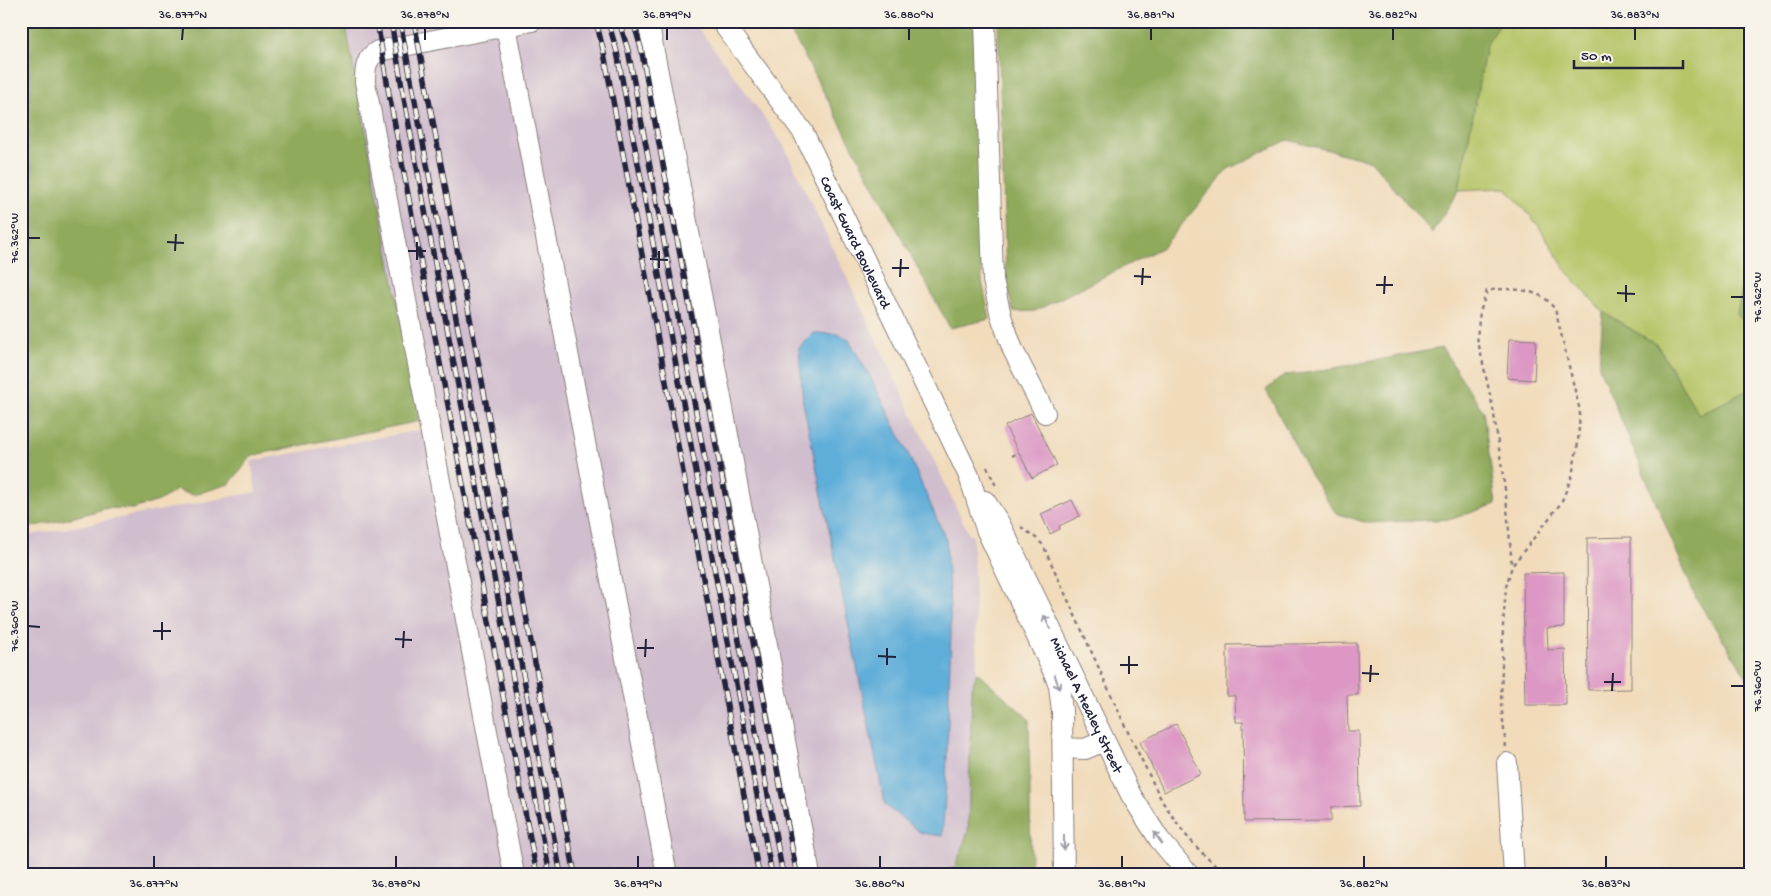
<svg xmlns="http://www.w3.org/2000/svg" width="1771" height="896" font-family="'Gochi Hand',sans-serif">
<rect width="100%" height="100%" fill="#f7f3e8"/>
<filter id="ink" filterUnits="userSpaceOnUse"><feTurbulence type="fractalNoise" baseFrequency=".02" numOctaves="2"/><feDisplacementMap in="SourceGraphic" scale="10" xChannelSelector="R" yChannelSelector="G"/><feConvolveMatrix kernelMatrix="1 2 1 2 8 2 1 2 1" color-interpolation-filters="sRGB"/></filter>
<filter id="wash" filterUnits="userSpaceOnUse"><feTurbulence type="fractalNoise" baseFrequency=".0096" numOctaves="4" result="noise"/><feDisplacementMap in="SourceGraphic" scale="20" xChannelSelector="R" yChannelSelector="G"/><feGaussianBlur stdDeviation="1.12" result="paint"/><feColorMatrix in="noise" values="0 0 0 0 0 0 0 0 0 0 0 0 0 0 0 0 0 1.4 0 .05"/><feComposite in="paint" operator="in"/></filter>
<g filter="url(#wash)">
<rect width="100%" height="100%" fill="#f1dbbb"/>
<path fill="#d0bdcd" d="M344,21H693L736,78L784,146L969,534L973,536L977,672L1029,719L1031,875H21V537L256,492L251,461L421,430Z"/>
<path fill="#b6c567" stroke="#6c7451" d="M1502,21H1750V245L1737,315L1750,322V389L1699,415L1657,345L1603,312L1567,272L1538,225L1506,188L1459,190L1486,45Z"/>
<path fill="#90aa5c" stroke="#59664c" d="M21,21H345L420,421L250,456L242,469L229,484L193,495L176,490L159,501L132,509L108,508L63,520L21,529Z
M782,21H974L982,281L990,319L950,328L795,39Z
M998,21H1502L1486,45L1459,190L1432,233L1371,161L1288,140L1228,169L1163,247L1035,311L1013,312L1006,278Z
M1750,245V322L1737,316Z
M1603,312L1657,345L1699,415L1750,389V682L1696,598L1599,367Z
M1442,348L1483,411L1496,504L1452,519L1367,523L1336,513L1311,476L1266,390L1284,375L1307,373Z
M977,672L1029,719L1031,875H919L955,868L968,831L972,688Z"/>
<path fill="#5fadd9" stroke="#40688a" d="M814,333L839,334L849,340L872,380L907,451L946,540L951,630L946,784L942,836L921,833L885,805L803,402L799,348Z"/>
<g id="blocks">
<path fill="#dc97c4" d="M1509,339L1536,340L1534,380L1507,378Z
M1031,413L1057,465L1032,478L1005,426Z
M1072,500L1080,516L1059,526L1060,529L1050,534L1041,514Z
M1631,537V689L1588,690L1587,538Z
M1564,572V627L1547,628L1548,650L1565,649L1566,705H1525L1523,573Z
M1357,643L1358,695H1347L1348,731H1359L1360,806L1331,807V821L1244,822L1243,722H1236L1235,696H1227V645Z
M1176,724L1201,774L1164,792L1140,742Z"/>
</g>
</g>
<g filter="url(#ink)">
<use href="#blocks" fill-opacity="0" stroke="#8a7e7b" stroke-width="1"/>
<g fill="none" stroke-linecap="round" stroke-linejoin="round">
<defs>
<g id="minor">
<path d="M648,21L719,387L810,875"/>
<path id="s1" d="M721,21L803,132L969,476L986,529L1054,673L1059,686L1062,711L1064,875"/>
<path d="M985,21L993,280L1001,316L1013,350L1045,413"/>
<path d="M506,26L667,875"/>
<path id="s2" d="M985,501L1000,524L1131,795L1159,839L1189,875"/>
<path d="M1063,748L1085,749L1104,741"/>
<path d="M1507,763L1514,875"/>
<path d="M514,875L365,82C365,68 366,58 378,51L532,21"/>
</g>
</defs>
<use href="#minor" stroke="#8a7e7b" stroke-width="22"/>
<path stroke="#8a7e7b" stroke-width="2.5" stroke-dasharray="4 4" stroke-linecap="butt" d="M1012,456L1019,452
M987,467L997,488
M1021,527L1036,538L1043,545L1127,730L1162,801L1184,833L1201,852L1225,875
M1506,747L1501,704L1503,626L1506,587L1512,566L1561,503L1572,476L1578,443L1580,411L1555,309C1551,305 1548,300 1543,297C1528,289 1504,287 1487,291L1480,312L1477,337L1493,408L1506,496L1512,566"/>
<use href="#minor" stroke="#fff" stroke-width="20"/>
<defs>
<path id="rail" d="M377,21L389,94L537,875
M391,21L403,93L550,875
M400,21L561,875
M414,21L575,875
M596,21L604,53L759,875
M608,21L617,52L772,875
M619,21L628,50L783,875
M633,21L641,48L797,875"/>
</defs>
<use href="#rail" stroke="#22223b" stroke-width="5.5"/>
<use href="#rail" stroke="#f7f3e8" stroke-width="4" stroke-dasharray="11" stroke-linecap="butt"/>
</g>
<defs><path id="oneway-shaft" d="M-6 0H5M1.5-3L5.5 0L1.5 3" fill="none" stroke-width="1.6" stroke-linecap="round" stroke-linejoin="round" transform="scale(1.25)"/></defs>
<g stroke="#9c9ca7">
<use href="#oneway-shaft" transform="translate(1047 622) rotate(-115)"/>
<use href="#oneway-shaft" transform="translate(1057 682) rotate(73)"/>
<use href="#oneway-shaft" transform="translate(1158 838) rotate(-126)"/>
<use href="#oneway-shaft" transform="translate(1064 843) rotate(90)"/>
</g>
</g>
<path fill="none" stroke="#22223b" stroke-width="2" d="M182,40L183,28M425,40V28M667,40V28M909,40V28M1151,40V28M1393,40V28M1635,40V28M28,238H40M167,242L184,243M175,251L176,234M408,251H426M650,259L668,260M417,260V242M659,268V251M892,268H909M1134,276L1151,277M900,277L901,259M1142,285L1143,268M1376,285H1393M1617,293L1635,294M1384,294L1385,276M1731,297H1744M1626,302V285M28,626L40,627M153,631H171M395,639L412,640M162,640V622M403,648L404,631M637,648H654M878,656L896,657M645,657L646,639M887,665V648M1120,665H1138M1362,673L1379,674M1129,674V656M1370,682L1371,665M1604,682H1621M1731,686H1744M1612,691L1613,673M154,868V856M396,868V856M638,868V856M880,868V856M1122,868V856M1364,868V856M1606,868V856"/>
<g text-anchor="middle" stroke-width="4" stroke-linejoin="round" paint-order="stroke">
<g font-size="15" fill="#22223b" stroke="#f7f3e8">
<text dy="5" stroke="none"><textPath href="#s1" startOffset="260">Coast Guard Boulevard</textPath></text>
<text dy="5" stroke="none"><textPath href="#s2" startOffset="228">Michael A Healey Street</textPath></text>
</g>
</g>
<rect width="1771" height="896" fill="none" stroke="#f7f3e8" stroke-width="55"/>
<path d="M1574 60v8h109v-8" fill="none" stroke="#22223b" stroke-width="2.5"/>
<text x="1581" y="60" font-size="15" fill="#22223b" stroke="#f7f3e8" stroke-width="4" paint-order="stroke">50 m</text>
<rect x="28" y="28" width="1716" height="840" fill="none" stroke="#22223b" stroke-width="2"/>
<g font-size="12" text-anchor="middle" fill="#22223b">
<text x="183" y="18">36.877°N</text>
<text x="425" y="18">36.878°N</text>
<text x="667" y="18">36.879°N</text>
<text x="909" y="18">36.880°N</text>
<text x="1151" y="18">36.881°N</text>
<text x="1393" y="18">36.882°N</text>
<text x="1635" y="18">36.883°N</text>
<text transform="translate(14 238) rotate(-90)" y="4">76.362°W</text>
<text transform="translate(1757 297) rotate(-90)" y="4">76.362°W</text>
<text transform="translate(14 626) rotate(-90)" y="4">76.360°W</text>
<text transform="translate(1757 686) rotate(-90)" y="4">76.360°W</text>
<text x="154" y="887">36.877°N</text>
<text x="396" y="887">36.878°N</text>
<text x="638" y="887">36.879°N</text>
<text x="880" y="887">36.880°N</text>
<text x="1122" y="887">36.881°N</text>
<text x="1364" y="887">36.882°N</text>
<text x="1606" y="887">36.883°N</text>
</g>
</svg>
